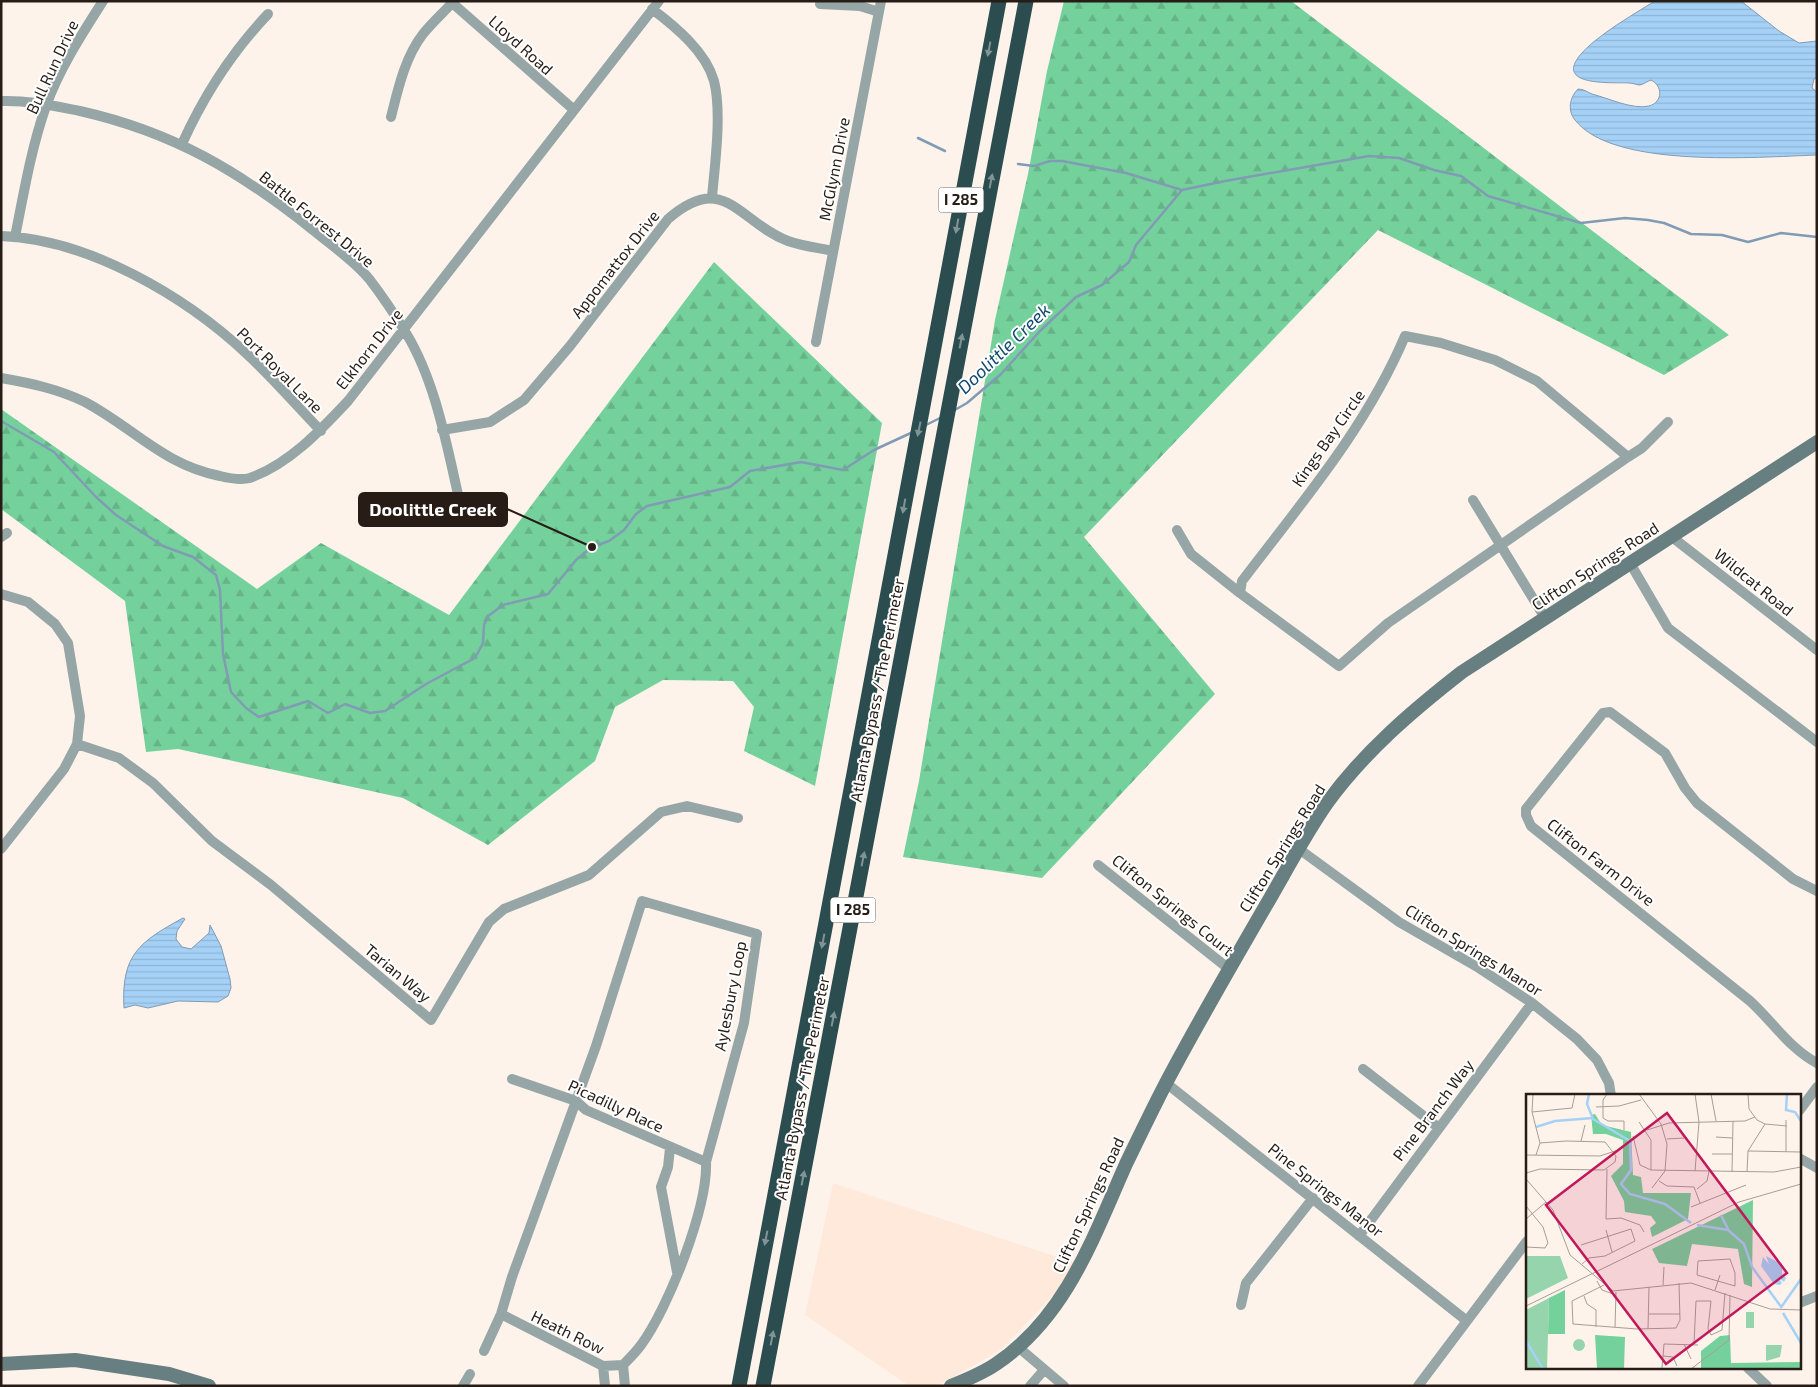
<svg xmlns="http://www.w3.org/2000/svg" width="1818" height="1387" font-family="'Exo 2',sans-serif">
<defs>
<pattern id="forest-firs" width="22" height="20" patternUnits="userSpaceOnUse" patternTransform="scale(1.25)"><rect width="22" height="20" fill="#75d19c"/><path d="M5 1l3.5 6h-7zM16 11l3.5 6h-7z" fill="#65b386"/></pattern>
<pattern id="water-rules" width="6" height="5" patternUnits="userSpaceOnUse" patternTransform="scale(1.25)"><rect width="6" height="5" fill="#a6d1f7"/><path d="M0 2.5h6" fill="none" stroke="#8fb3d3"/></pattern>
</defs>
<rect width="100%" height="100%" fill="#fef3eb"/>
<path fill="#ffe9db" d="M833,1183L1082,1265L1001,1350L937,1386H909L805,1315Z"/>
<path fill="url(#forest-firs)" d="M1064,1H1291L1729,335L1664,375L1378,230L1084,537L1215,694L1042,878L903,857L919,781L995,320L1028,174L1047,71Z
M714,262L882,423L815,786L744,751L754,707L733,681L663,680L615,707L595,761L488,845L403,798L178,749L146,752L125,601L1,509V409L257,589L321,543L449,615Z"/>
<path fill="url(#water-rules)" stroke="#809bb4" d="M1655,1H1741L1779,31L1799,43L1817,41V78L1814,79L1812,88L1817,92V155C1758,157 1613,169 1575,120C1567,110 1570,97 1578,89C1584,89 1587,92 1592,94C1608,98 1633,110 1649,106C1663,102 1663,86 1651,80C1648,81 1644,84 1640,85C1637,85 1633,83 1629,83C1618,82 1561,87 1576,61C1587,41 1634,14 1655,1Z
M183,918L185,919L177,931L176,939L182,947L191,949L209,933L210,925L221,946L230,979L231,988L228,996L218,1002L178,1001L148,1008L135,1005L124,1008C121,955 139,942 183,918Z"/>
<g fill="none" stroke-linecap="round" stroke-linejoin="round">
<path stroke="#809bb4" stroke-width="2.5" d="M918,138L945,151
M1018,164L1034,166L1050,161H1062L1126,173L1182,190
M953,411L967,403L1001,374L1040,331L1076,297L1102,285L1129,262L1136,245L1182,190L1225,181L1369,156L1399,158L1434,170L1461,176L1488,196L1581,223L1625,218L1648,220L1664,223L1691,234L1722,235L1748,242L1781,233L1817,237
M1,421L54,452L96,497L116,515L163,546L193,557L216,575L220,590L223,654L231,692L246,708L259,717L308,701L328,713L345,704L370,713L385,711L426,684L475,658L483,643L484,625L488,616L503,605L548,594L577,559L592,547L609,541L624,530L636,514L647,506L730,487L750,471L801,462L843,470L874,450L913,432
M924,426L942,417"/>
<path stroke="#96a6a6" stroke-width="10" d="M450,1L573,109
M820,4L860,6L879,12
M652,9C676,27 706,52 714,81C722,112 715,164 712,197
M1,101C28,100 54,106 80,111C173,132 239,171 313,230C332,246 355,261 370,280C383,297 395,315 406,333C439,387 449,460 464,520
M391,117C398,89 405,57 423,34C432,23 443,13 452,3
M182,144C204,95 232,52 268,14
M1,236C88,239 185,296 247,354C273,378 296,405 321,431
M15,237C24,192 31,149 46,106C59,69 82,34 103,1
M1405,336L1441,343L1495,360L1537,381L1628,457L1388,623L1339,666L1240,593L1242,581C1302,502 1366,428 1405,336Z
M816,342L881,1
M1,378C30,383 58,389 85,402C134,428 162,464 220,476C228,478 242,480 250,478C289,464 320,431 348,401L659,1
M442,430L490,422L524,400L570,346L668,219C725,170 738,222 788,241C802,246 819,248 833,251
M1628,457L1642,448L1668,422
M1473,500L1545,618
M1177,530L1191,554L1240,593
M1,537L7,533
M1672,537L1817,650
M1630,563L1668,628L1817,742
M1,594L28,602L55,624L68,643L80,716L77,744L64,769L1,849
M77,744L119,758L153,783L212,841L271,885L431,1020L489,922L504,909L589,875L661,812L687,806L738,818
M1299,849L1399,922L1479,968L1532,1003L1577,1039L1597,1060L1609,1083L1611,1096
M1098,865L1229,969
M1817,891L1793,879L1697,803L1685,788L1665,753L1610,712L1603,713L1526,809V815L1531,826L1750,1001C1772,1021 1790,1049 1817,1063
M1363,1069L1439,1128
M512,1079L576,1101L586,1110L706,1162
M1166,1083L1467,1321
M1799,1111L1817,1087
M670,1148L668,1167L661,1187L677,1272
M1799,1158L1817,1168
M1359,1236L1532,1003
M1799,1303L1817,1296
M1241,1305L1246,1283L1313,1198
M501,1314L603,1366L623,1365
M1018,1347L1064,1386
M484,1351L501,1314L512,1277L596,1046L642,901L757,934L744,1023L706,1162C708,1207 668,1309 641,1345C636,1352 629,1359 623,1365L625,1386
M603,1366L605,1386
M1748,1368L1767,1386
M463,1386L470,1374
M1030,1386L1044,1370
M1418,1386L1527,1241"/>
<path stroke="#687f81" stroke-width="14" d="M1,1364L75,1360L169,1374L209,1386
M951,1386C966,1380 983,1373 996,1364C1066,1317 1093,1238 1126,1164C1139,1137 1152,1110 1166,1083C1197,1024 1231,966 1265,907C1285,873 1304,836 1327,803C1364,752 1412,711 1462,672L1817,442"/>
<path stroke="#2b4d4f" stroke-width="15" d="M739,1386L999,1
M763,1386L1026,1"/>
</g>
<defs><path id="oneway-solid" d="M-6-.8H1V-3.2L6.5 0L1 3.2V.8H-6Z" transform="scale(1.25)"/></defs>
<g fill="#809495">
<use href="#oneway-solid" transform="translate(989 49) rotate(101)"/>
<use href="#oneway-solid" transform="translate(991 181) rotate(-79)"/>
<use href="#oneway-solid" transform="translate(957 226) rotate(100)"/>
<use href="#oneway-solid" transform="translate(961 341) rotate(-79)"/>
<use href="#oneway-solid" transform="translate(919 429) rotate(102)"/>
<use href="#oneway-solid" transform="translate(904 506) rotate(100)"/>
<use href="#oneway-solid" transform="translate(863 859) rotate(-79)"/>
<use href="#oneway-solid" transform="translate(823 941) rotate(101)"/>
<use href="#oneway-solid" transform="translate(833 1019) rotate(-79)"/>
<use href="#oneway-solid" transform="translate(803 1178) rotate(-79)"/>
<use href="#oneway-solid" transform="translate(766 1238) rotate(101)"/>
<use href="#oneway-solid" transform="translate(772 1338) rotate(-79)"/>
</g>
<g text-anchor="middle" stroke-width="4" stroke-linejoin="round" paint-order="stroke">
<g fill="#fff" stroke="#68615c" stroke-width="1">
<rect x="938.5" y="187.5" width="45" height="25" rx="4"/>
<rect x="830.5" y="897.5" width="45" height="25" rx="4"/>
</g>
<g font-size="15" font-weight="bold" fill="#271d16">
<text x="961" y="205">I 285</text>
<text x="853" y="915">I 285</text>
</g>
<g font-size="16" fill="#271d16" stroke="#fff">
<text transform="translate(521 45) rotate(42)" y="6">Lloyd Road</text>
<text transform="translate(52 67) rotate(-65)" y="6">Bull Run Drive</text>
<text transform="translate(834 169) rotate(-79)" y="6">McGlynn Drive</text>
<text transform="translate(317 219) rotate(39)" y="6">Battle Forrest Drive</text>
<text transform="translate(615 264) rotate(-52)" y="6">Appomattox Drive</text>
<text transform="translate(369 349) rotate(-52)" y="6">Elkhorn Drive</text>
<text transform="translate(280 370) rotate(45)" y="6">Port Royal Lane</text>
<text transform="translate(1328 438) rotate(-55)" y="6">Kings Bay Circle</text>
<text transform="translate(1595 566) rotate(-33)" y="6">Clifton Springs Road</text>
<text transform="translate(1754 582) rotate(39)" y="6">Wildcat Road</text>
<text transform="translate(877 690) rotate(-79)" y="6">Atlanta Bypass / The Perimeter</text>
<text transform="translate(1282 848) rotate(-58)" y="6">Clifton Springs Road</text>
<text transform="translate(1601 862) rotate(38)" y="6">Clifton Farm Drive</text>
<text transform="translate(1173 905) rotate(39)" y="6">Clifton Springs Court</text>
<text transform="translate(1474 950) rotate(32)" y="6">Clifton Springs Manor</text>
<text transform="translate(398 973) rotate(40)" y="6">Tarian Way</text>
<text transform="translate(730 996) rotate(-79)" y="6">Aylesbury Loop</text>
<text transform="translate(802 1088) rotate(-79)" y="6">Atlanta Bypass / The Perimeter</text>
<text transform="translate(616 1106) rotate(25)" y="6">Picadilly Place</text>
<text transform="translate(1433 1110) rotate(-53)" y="6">Pine Branch Way</text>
<text transform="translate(1326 1190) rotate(38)" y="6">Pine Springs Manor</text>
<text transform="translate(1088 1205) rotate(-65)" y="6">Clifton Springs Road</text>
<text transform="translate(568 1332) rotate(26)" y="6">Heath Row</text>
</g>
<g font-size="18" font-style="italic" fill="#124972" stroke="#fff">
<text transform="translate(1004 349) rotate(-44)" y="6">Doolittle Creek</text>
</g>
</g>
<g transform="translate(1526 1094)">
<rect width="275" height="275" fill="#fef3eb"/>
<path d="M0,162H34L42,184L0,205ZM23,204L21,275H0V216Z" fill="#96d4ae"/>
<path d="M69,20L76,31L105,38L107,81L115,83L117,99H165L162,125L126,143L124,134L130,129L125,122L99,118L98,107L85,82L97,70V46L80,40H67L65,21ZM227,106L226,193L218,190L212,155L166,150L161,172L133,169L126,155ZM39,196V240H22L23,204ZM69,241L99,243L98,275H71ZM204,241L205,269L275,268V275H175V257L194,242Z" fill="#75d19c"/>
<path d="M220,218H228V234H220ZM47 251a6 6 0 1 1 12 0a6 6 0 1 1-12 0ZM240,251H256L254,263L240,267Z" fill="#96d4ae"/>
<path d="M240,162L256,170V180L260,184L258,188L253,184L256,189L254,191L248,190L235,172L237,163L243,170Z" fill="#a6d1f7"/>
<path fill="none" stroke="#a6d1f7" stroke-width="2.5" d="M63,0L61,10L67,25L104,47L105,76L95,90L104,100L139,110L165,129M261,0L260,16L269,18L275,27M10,33L29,27L67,24M195,121L202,135M171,131L202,136L218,150L226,173L256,214M256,212L275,185M257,219L275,249M0,247L17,275"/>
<path fill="none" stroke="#a89d96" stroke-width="1" d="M7,0L6,18L14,49M81,0L77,6V24L82,27H98V36M113,0L135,30L141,50L139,77L126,94M169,0L173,28L169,77M185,0L190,27M222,0L223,15L231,26L239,30L261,32M70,13L93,12L115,6M6,18L46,14L49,0M113,28L125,46V76M121,36L143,29L219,27L229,23M107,42L114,71L125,76L248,78L275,73M190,43L206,44M141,45L158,44M55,47L59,31M222,57L275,58M260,58V26M186,60H206M0,61L74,62L95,55M81,75L80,125L95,124L114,131L118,138M206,78L207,27M221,78L222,57L239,30M0,79L14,75L78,76L89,68L90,62L79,48L40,47L14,49L10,61M0,85L27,116L44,161L87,197L165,189L244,215L275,216M133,87L141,92L168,93L174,109M171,95L181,87L183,77M0,112L17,133L22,149L19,154L0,153M165,113L220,91M0,125L20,108M80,136L86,158M55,151L105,135L109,147L79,162L63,164L56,170M204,165L209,179V192L171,181L172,167ZM71,187L76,196L90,201M78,191L46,207L47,230L111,235L150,234L154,226L153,189M137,191L138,173M189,196L194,181M58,202L61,210L70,216V233M0,212L213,108L275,90M123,220H154M89,233L90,198M122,235L123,193M158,250L165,265M168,250L170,207H185L182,235L185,241L196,236L199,199M137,262L147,263L151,272M136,274L138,250L172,251M165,275L203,246L204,201"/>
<path fill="#c2185b" fill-opacity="0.15" stroke="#c2185b" stroke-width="2.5" d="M141,19L261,179L140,270L20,111Z"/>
<rect width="275" height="275" fill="none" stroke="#271d16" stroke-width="2.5"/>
</g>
<path fill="none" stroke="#271d16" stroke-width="2" d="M592 547L507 509"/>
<circle fill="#271d16" stroke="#fff" stroke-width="2" cx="592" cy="547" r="5"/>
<rect fill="#271d16" stroke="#271d16" stroke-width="2" x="359" y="493" width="148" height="33" rx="5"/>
<g font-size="18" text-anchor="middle" font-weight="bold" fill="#fff">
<text x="433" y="516">Doolittle Creek</text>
</g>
<rect width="1818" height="1387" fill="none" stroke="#271d16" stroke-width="5"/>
</svg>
